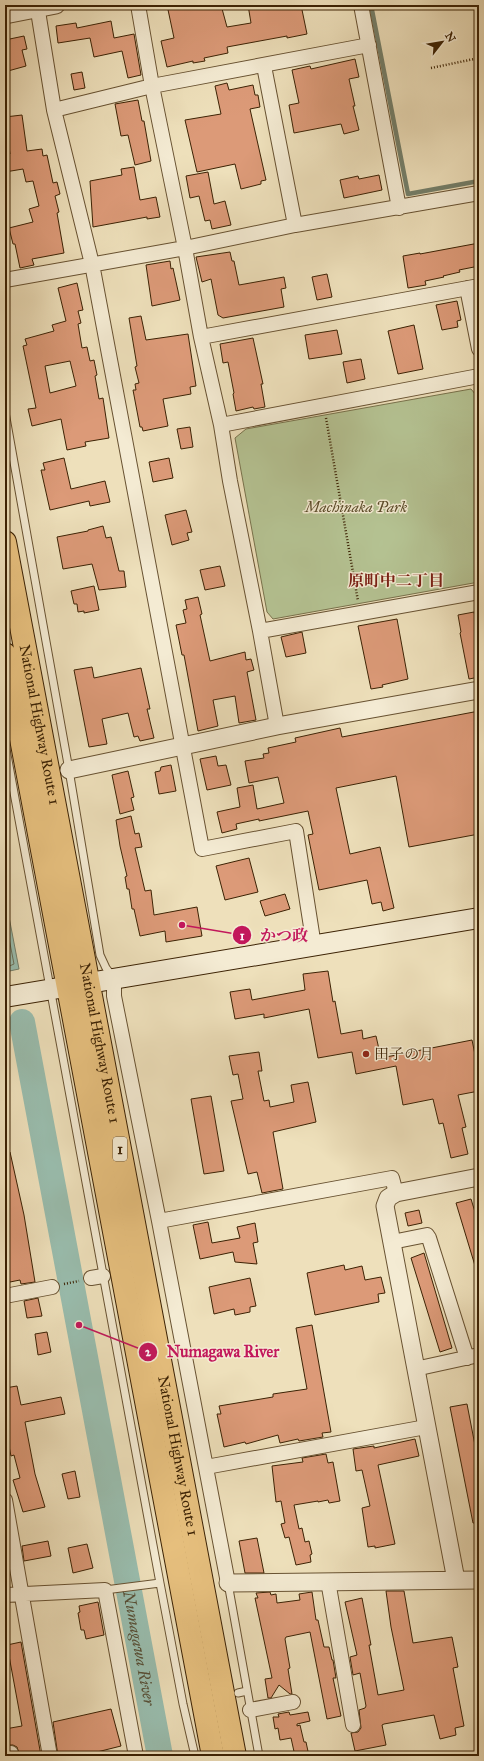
<svg xmlns="http://www.w3.org/2000/svg" width="484" height="1761" font-family="'IM FELL Great Primer','Noto Serif JP',serif">
<rect width="100%" height="100%" fill="#eee0bb"/>
<filter id="stains"><feTurbulence type="fractalNoise" baseFrequency=".005" numOctaves="4"/><feColorMatrix values="0 0 0 0 .2 0 0 0 0 .09 0 0 0 0 .02 0 0 0 .5 -.17"/></filter>
<radialGradient id="worn" r=".72"><stop offset=".6" stop-color="#630" stop-opacity="0"/><stop offset="1" stop-color="#630" stop-opacity=".3"/></radialGradient>
<path fill="#b5c393" stroke="#78724c" d="M471,389L476,395L479,408V582L273,619L267,612L235,438L246,429Z"/>
<path fill="#99bdae" stroke="#747f6a" d="M5,896L19,969L5,972Z"/>
<g fill="none" stroke-linecap="round" stroke-linejoin="round">
<path stroke="#6a7059" stroke-width="1" d="M5,918L14,964L5,968"/>
<path stroke="#747f6a" stroke-width="4.5" d="M371,5L408,194L479,181"/>
<path stroke="#99bdae" stroke-width="26" id="s1" d="M22,1022L160,1756"/>
</g>
<path fill="#dc9a78" stroke="#3c2204" fill-rule="evenodd" d="M167,5H221L227,27L251,23L248,5H301L307,34L287,38V36L227,47L228,53L204,58L205,61L193,63V61L167,67L161,41L174,38Z
M111,21L114,38L134,34L141,75L128,78L122,51L94,57L90,38L58,43L56,26L76,23L77,28Z
M24,36L27,49L22,50L26,66L8,71L5,61V40Z
M355,59L359,77L349,79L355,106H353L359,130L344,134L341,124L294,133L289,105L299,103L292,70L310,66L311,69Z
M82,72L85,88L74,90L71,74Z
M227,83L229,90L253,85L255,95H258L260,107L250,109L266,180L261,181V184L241,189L235,164L197,172L185,120L221,114L215,86Z
M138,100L142,121H144L151,161L135,165L128,135L121,136L115,104Z
M22,115L27,151L42,149L43,156L47,155L53,183L57,182L60,194L55,196L59,212L57,213L64,253L32,259L34,265L20,268L15,244H13L9,228L33,222L29,209L39,206L33,181L26,182L23,169L5,172V155L10,154L5,117Z
M134,167L140,200L156,197L160,217L147,219V217L93,227L90,181L122,175L121,169Z
M208,172L214,204L225,201L231,225L212,229L210,220L205,221L199,196L190,198L186,176Z
M379,175L382,190L344,198L340,180L358,176L359,179Z
M479,243V266L459,270L460,272L443,276L444,277L425,281L426,285L408,288L403,256L420,253V254Z
M230,252L232,261H234L239,285L284,277L286,288L281,289L284,307L223,318L218,315L211,279L202,282L196,257Z
M170,261L171,269L173,268L180,300L152,306L146,265Z
M327,274L332,297L317,300L312,277Z
M77,283L83,310L78,311L81,323L78,324L82,348L87,347L90,361L94,360L97,375L95,376L99,399L103,398L109,438L85,442L86,446L67,450L61,419L32,426L28,409L36,408L23,346L27,345L25,339L54,331L52,325L66,321L58,288ZM70,361L76,386L50,393L45,366Z
M457,301L461,320L457,321L458,327L442,330L436,305Z
M141,316L146,340L188,334L196,386L190,387L191,394L163,399L168,426L143,431L142,427H140L133,390H136L135,384L139,383L135,367L137,366L129,318Z
M414,325L423,369L398,374L388,331Z
M337,330L342,354L309,359L305,335Z
M253,338L263,384H261L265,407L254,409L253,407L236,411L233,394L234,393L228,362L223,363L220,344Z
M361,359L365,379L347,383L343,362Z
M190,427L193,447L181,449L177,429Z
M64,458L71,489L105,481L110,502L90,506L89,501L50,510L41,470H45L43,463Z
M169,458L173,478L153,482L149,462Z
M186,510L192,532L187,533L189,540L172,545L165,515Z
M103,526L106,538L111,537L119,571H124L126,587L99,590L92,564L63,569L57,537L88,531V530Z
M220,566L225,586L205,590L200,570Z
M94,586L99,610L84,613V611L78,612L77,604H74L71,591Z
M198,597L202,614L200,615L210,661L245,652L246,660L251,659L254,670L247,672L256,720L239,723L235,696L213,700L218,726L198,731L184,655H182L176,625L186,623L183,610L187,609L185,600Z
M474,612L479,637V677L469,679L460,633L461,632L458,615Z
M397,619L408,679L382,685L383,687L371,689L358,626Z
M302,632L306,653L286,657L281,637Z
M92,667L94,678L141,668L150,709H147L154,738L140,741L138,736L134,737L128,713L102,719L107,744L89,747L74,670Z
M479,711V834L409,847L396,776L336,788L350,854L380,847L394,908L383,911L381,902L372,904L367,880L319,890L308,835L313,834L308,811L259,821V819L236,824L237,829L222,833L217,812L240,807L237,788L253,785L257,809L284,803L278,777L249,783L245,761L264,758L263,754L269,753L268,748L296,742L295,738L340,728L342,737Z
M216,756L218,766L226,765L231,785L207,790L200,759Z
M171,765L176,791L159,794L155,772L160,771L161,767Z
M128,771L134,797L131,798L134,810L120,814L112,775Z
M131,816L135,834L139,833L142,847L135,848L145,891L151,890L154,915L197,907L202,936L166,942L165,931L140,936L134,909H132L129,889H127L125,877L127,876L120,846L116,820Z
M249,858L258,892L225,900L216,866Z
M285,894L290,909L265,916L260,901Z
M328,971L333,1002L335,1001L341,1034L362,1030L363,1039L376,1036L381,1058L472,1040L479,1074V1091L458,1095L466,1127L462,1128L468,1154L451,1158L443,1123L439,1124L433,1099L403,1105L396,1066L356,1074L352,1052L318,1058L309,1009L264,1018V1014L235,1019L230,992L250,989L252,1000L305,990L303,974Z
M259,1052L262,1071H258L264,1101L269,1100L270,1107L294,1102L291,1085L308,1082L316,1122L273,1132L283,1189L262,1193L257,1172L248,1174L231,1101L243,1099L238,1074L233,1075L229,1056Z
M211,1096L224,1171L204,1174L191,1099Z
M5,1152H10L24,1215L35,1282L21,1284L20,1280L5,1283Z
M471,1199L479,1225V1268L476,1269L456,1203Z
M419,1210L422,1223L408,1226L405,1213Z
M208,1222L212,1243L240,1238L237,1227L255,1223L258,1242L253,1243L257,1264L235,1262L233,1252L200,1259L193,1225Z
M424,1253L452,1348L440,1352L411,1258Z
M344,1265L345,1270L362,1266L365,1280L381,1277L385,1293L378,1294L379,1302L315,1315L307,1273Z
M250,1278L256,1306L250,1307V1312L235,1315L234,1309L214,1314L209,1287Z
M38,1298L42,1316L27,1318L24,1301Z
M312,1325L331,1432L322,1433L323,1437L299,1441L298,1439L280,1443L278,1435L246,1444L245,1442L224,1447L217,1414H221L219,1406L273,1397V1394L307,1389L296,1328Z
M47,1332L51,1352L38,1355L35,1334Z
M17,1386L21,1405L61,1397L65,1414L25,1422L35,1474L45,1507L23,1512L13,1480L20,1478L14,1455L11,1456L6,1432L8,1430L5,1415V1388Z
M467,1404L479,1466V1523H473L450,1407Z
M415,1439L419,1456L378,1465L395,1544L375,1548V1546L368,1547L362,1508L370,1506L362,1470L356,1471L353,1449L374,1446V1448Z
M326,1454L328,1463L333,1462L340,1501L329,1503L328,1500L318,1502V1501L294,1505L299,1529L302,1528L305,1542L309,1541L312,1554L310,1555L311,1562L296,1565L289,1537L285,1538L281,1524L285,1523L281,1501L276,1502L272,1466L303,1462L302,1458Z
M75,1471L80,1497L68,1499L62,1474Z
M257,1538L264,1573H245L239,1541Z
M48,1541L51,1556L24,1561L22,1546Z
M87,1544L93,1568L73,1573L68,1548Z
M386,1591H404L413,1643L452,1637L458,1667L453,1668L464,1726L455,1728L456,1735L440,1739L434,1715L384,1724L382,1725L386,1745L355,1751L351,1733L358,1732L361,1728L359,1710L365,1708L366,1706L360,1673L353,1675L350,1657L357,1655L345,1602L362,1598L371,1645H369L378,1695L404,1690L391,1627Z
M270,1592L271,1595L276,1594L277,1603L300,1600L299,1594L312,1592L316,1620H318L324,1647H329L332,1660H333L336,1678H333L341,1716L327,1719L310,1632L286,1637L285,1639L290,1668L288,1669L292,1694H290L279,1685L271,1698H268L265,1679L272,1678L255,1598H258L256,1593Z
M98,1602L104,1635L86,1639L84,1630H81L78,1613L80,1612L79,1606Z
M21,1642L41,1756H20L17,1747L13,1745H5V1729L22,1726L7,1645Z
M111,1709L121,1746L89,1754V1756H58L53,1722Z
M289,1712L290,1715L308,1712L310,1721L297,1724V1726L300,1725L304,1742H306L309,1756H295L291,1738L280,1740L278,1728L275,1729L273,1717H279L278,1714Z"/>
<g fill="none" stroke-linecap="round" stroke-linejoin="round">
<defs>
<path id="service" d="M5,412L69,770L100,955L106,968L113,977
M5,744L160,1583L183,1704L195,1756
M228,1583L259,1756
M105,1590L160,1583
M238,1693L247,1691"/>
<path id="minor" d="M37,5L54,110L92,264L202,849L296,831L314,946
M138,5L152,86L185,248L201,337L221,425L230,481L260,631L277,726
M361,5L399,208
M264,66L295,225
M54,110L152,86L369,45
M5,280L185,248L295,225L479,193
M467,288L479,349
M201,337L479,286
M221,425L479,376
M260,631L479,592
M114,979V996L159,1221L228,1583
M159,1221L392,1178L396,1193
M392,1242L427,1235L429,1238L467,1358
M91,1278L103,1276
M5,1296L52,1287
M415,1369L479,1355
M206,1467L426,1427
M5,1500L50,1756
M328,1581L353,1725
M5,1595L105,1590L136,1756
M250,1710L293,1702
M5,1754L11,1753L12,1756"/>
<path id="tertiary" d="M5,15L56,5
M69,770L277,726L479,690
M456,1580L385,1206L388,1198L396,1193L479,1177
M228,1583L479,1580"/>
<path id="secondary" d="M5,997L479,918"/>
<g id="trunk">
<path id="s2" d="M5,542L235,1756"/>
<path d="M5,654L213,1756"/>
</g>
</defs>
<use href="#service" stroke="#685232" stroke-width="9"/>
<use href="#minor" stroke="#685232" stroke-width="16"/>
<use href="#tertiary" stroke="#685232" stroke-width="19"/>
<use href="#secondary" stroke="#3c2204" stroke-width="22"/>
<use href="#trunk" stroke="#3c2204" stroke-width="24"/>
<path stroke="#3c2204" stroke-width="2.5" stroke-dasharray="1 2" stroke-linecap="butt" d="M431,68L479,58
M326,418L358,601
M64,1284L79,1281"/>
<use href="#service" stroke="#f4ebd3" stroke-width="7"/>
<use href="#minor" stroke="#f4ebd3" stroke-width="14"/>
<use href="#tertiary" stroke="#f4ebd3" stroke-width="17"/>
<use href="#secondary" stroke="#f4ebd3" stroke-width="20"/>
<use href="#trunk" stroke="#e7c07e" stroke-width="22"/>
</g>
<circle fill="#8f2418" stroke="#f4ebd3" stroke-width="1.5" cx="366" cy="1054" r="4"/>
<g text-anchor="middle" stroke-width="3" stroke-linejoin="round" paint-order="stroke">
<rect fill="#f4ebd3" stroke="#735e42" stroke-width="1" x="113" y="1137" width="14" height="24" rx="3"/>
<g font-size="14" font-weight="bold" fill="#3c2204">
<text x="120" y="1154">1</text>
</g>
<g font-size="15" font-style="italic" fill="#5a4a28" stroke="#f4ebd3">
<text x="356" y="512">Machinaka Park</text>
</g>
<g font-size="15" fill="#3c2204" stroke="#f4ebd3">
<text dy="5" stroke="none"><textPath href="#s2" startOffset="186">National Highway Route 1</textPath></text>
<text dy="5" stroke="none"><textPath href="#s2" startOffset="510">National Highway Route 1</textPath></text>
<text dy="5" stroke="none"><textPath href="#s2" startOffset="930">National Highway Route 1</textPath></text>
</g>
<g font-size="15" fill="#3c2204" stroke="#f4ebd3" text-anchor="start">
<text x="374" y="1059">田子の月</text>
</g>
<g font-size="16" font-weight="bold" fill="#7a1f14" stroke="#f4ebd3">
<text x="396" y="586">原町中二丁目</text>
</g>
<g font-size="16" font-style="italic" fill="#585037" stroke="#f4ebd3">
<text dy="6" stroke="none"><textPath href="#s1" startOffset="637">Numagawa River</textPath></text>
</g>
</g>
<path fill="none" stroke="#c2185b" stroke-width="1.5" d="M182 925L242 935M79 1325L148 1352"/>
<g fill="#c2185b" stroke="#f4ebd3" stroke-width="1.5">
<circle cx="182" cy="925" r="4"/>
<circle cx="79" cy="1325" r="4"/>
<circle cx="242" cy="935" r="10"/>
<circle cx="148" cy="1352" r="10"/>
</g>
<g font-size="12" text-anchor="middle" font-weight="bold" fill="#fff">
<text x="242" y="940">1</text>
<text x="148" y="1356">2</text>
</g>
<g font-size="16" text-anchor="middle" font-weight="bold" fill="#c2185b" stroke="#f4ebd3" stroke-width="3" stroke-linejoin="round" paint-order="stroke">
<text x="284" y="941">かつ政</text>
<text x="223" y="1357">Numagawa River</text>
</g>
<rect width="484" height="1761" fill="none" stroke="#eee0bb" stroke-width="20"/>
<rect x="6" y="6" width="472" height="1749" fill="none" stroke="#3c2204" stroke-width="2"/>
<rect x="10" y="10" width="464" height="1741" fill="none" stroke="#3c2204"/>
<g transform="translate(442 42) rotate(59)" stroke="#f4ebd3" stroke-width="3" paint-order="stroke">
<path d="M0-3L7 15L0 10L-7 15Z" fill="#3c2204"/>
<text y="-6" font-size="11" font-weight="bold" text-anchor="middle" fill="#3c2204">N</text>
</g>
<rect width="100%" height="100%" filter="url(#stains)"/>
<rect width="100%" height="100%" fill="url(#worn)"/>
</svg>
